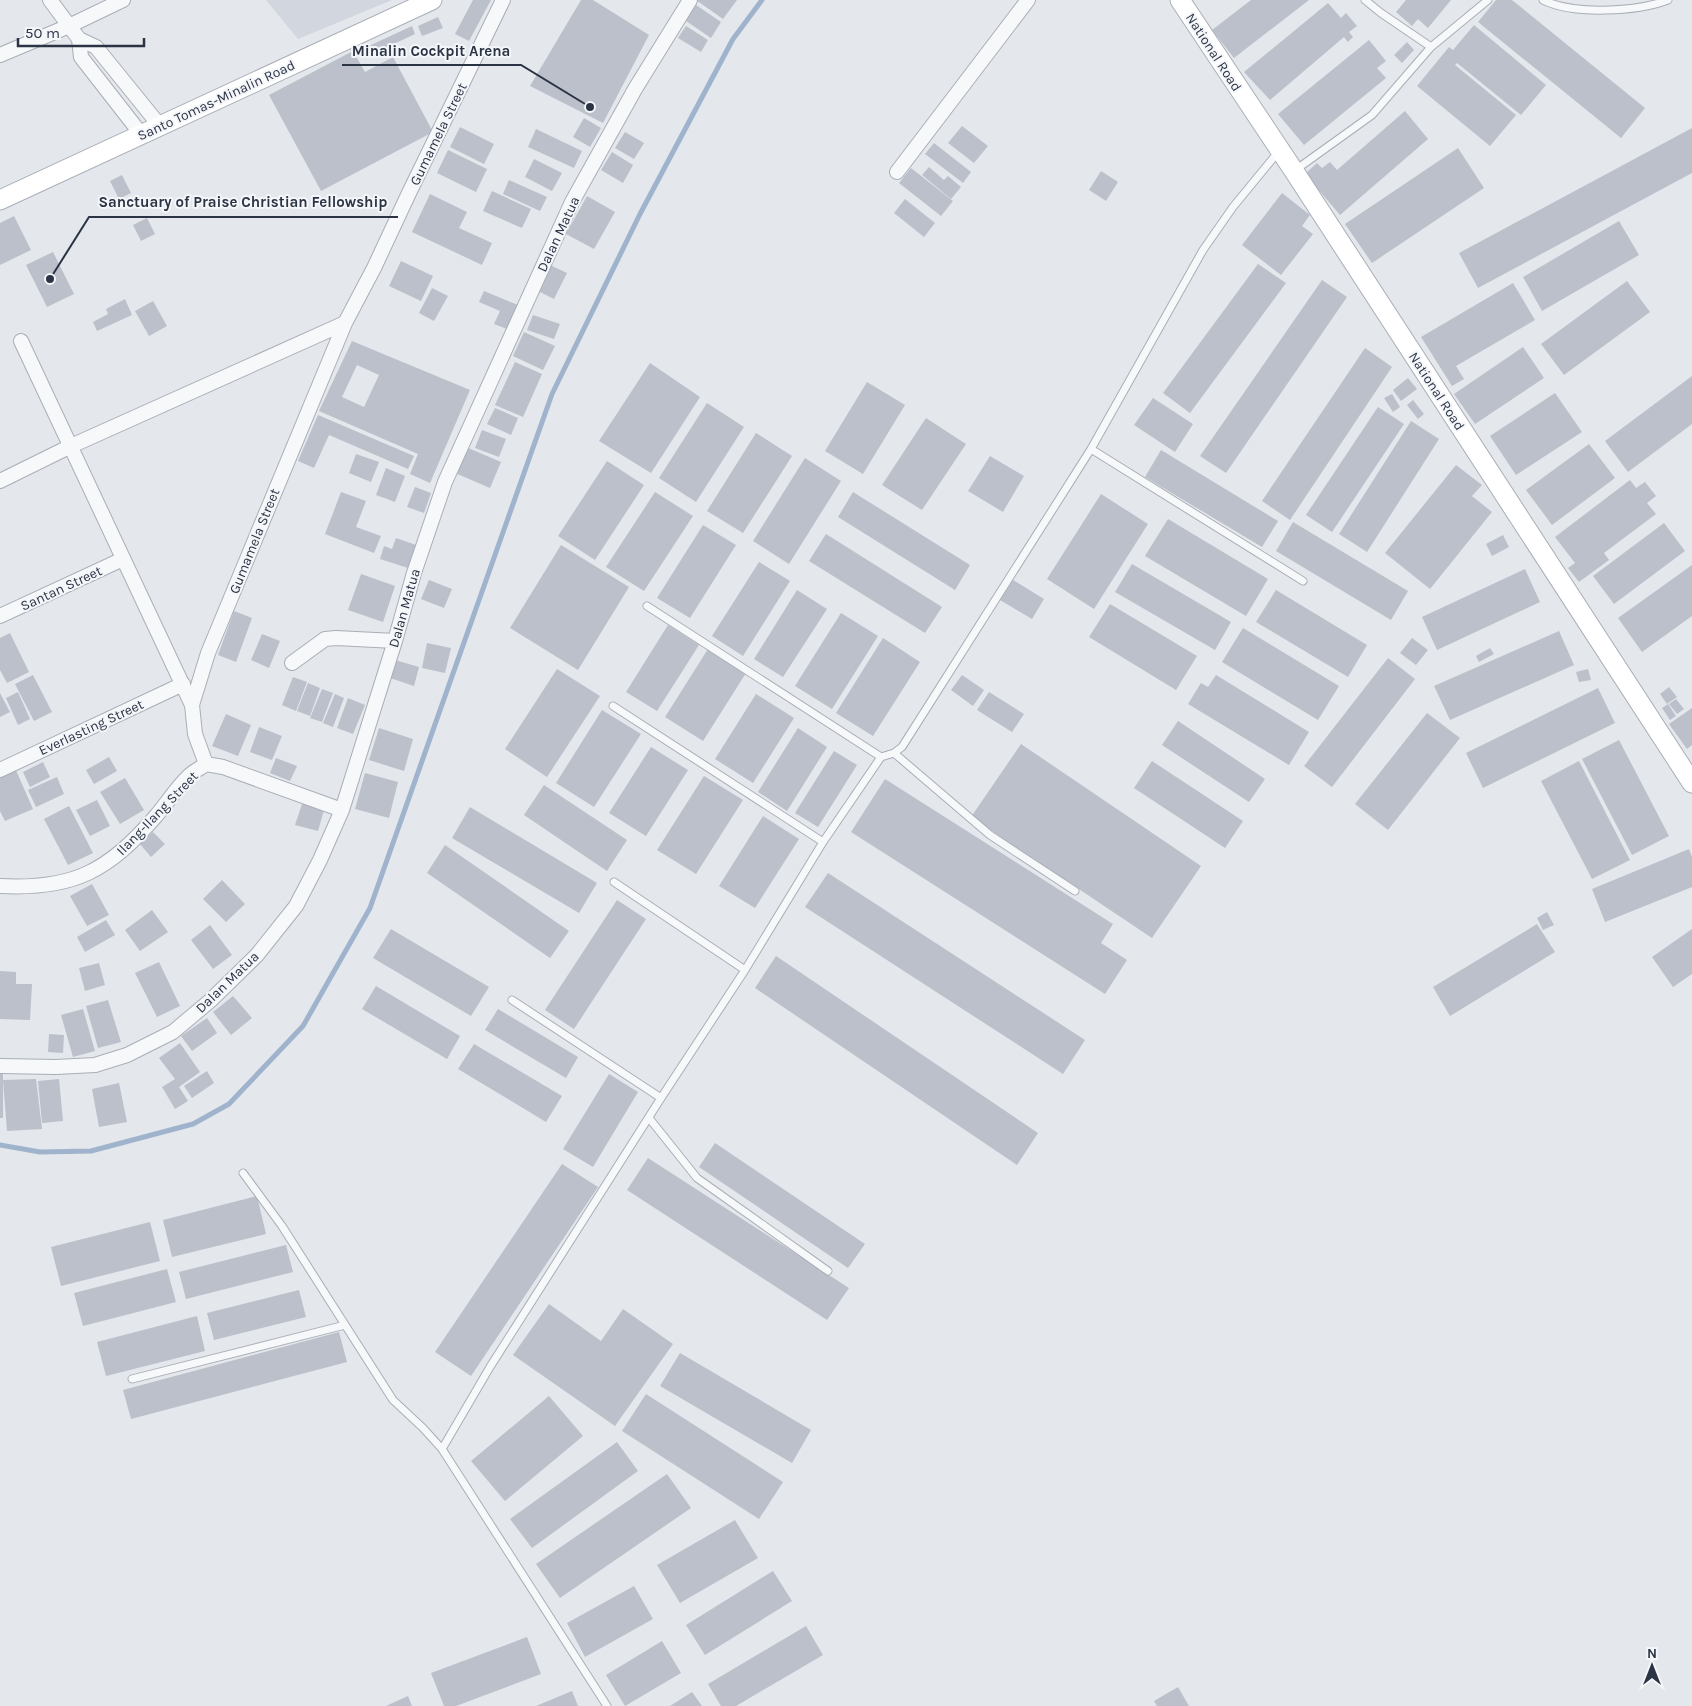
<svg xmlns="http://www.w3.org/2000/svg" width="1692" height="1706" font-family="Karla,sans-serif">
<rect width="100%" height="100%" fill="#e4e7ec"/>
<path fill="#d2d6de" d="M266,0H392L298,39Z"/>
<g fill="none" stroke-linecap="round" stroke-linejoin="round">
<path stroke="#9fb4cc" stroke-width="5" d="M0,1145L40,1152L91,1151L193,1124L229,1104L303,1026L370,908L552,394L640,214L733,39L762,0"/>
</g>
<path fill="#bbc0ca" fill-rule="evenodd" d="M473,0H491L469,41L455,34Z
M581,0H593L649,35L603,123L530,86Z
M696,0H737L723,19Z
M1251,0H1309L1234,58L1212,30Z
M1406,0H1451L1428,28L1418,19L1412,26L1396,12Z
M1496,0H1512L1645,108L1621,138L1478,22Z
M1328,3L1341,18L1346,13L1357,26L1349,32L1353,37L1348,42L1344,37L1270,100L1244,72Z
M696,5L721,22L711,38L686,21Z
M438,17L443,28L422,36L418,26Z
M1474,25L1546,85L1521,115L1457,63L1455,65L1516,115L1490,146L1417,86L1449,47L1453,50Z
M412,26L415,34L364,58L360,50Z
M686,26L708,40L701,52L678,38Z
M1369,40L1386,61L1377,68L1386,78L1304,145L1278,114Z
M1407,42L1414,50L1402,63L1394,55Z
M353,51L365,72L393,57L433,132L321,191L269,95Z
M1405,111L1428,139L1340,215L1305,174L1317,163L1322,168L1330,162L1337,170Z
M584,118L601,128L590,147L573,137Z
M962,126L988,146L974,163L948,143Z
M460,127L494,144L484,164L450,147Z
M1692,128V173L1478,288L1459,253Z
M536,129L582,151L574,168L528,147Z
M625,132L644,143L634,159L615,148Z
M934,143L971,172L963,183L925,154Z
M1458,148L1484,188L1372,263L1345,224Z
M448,150L487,169L476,192L437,173Z
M612,152L633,165L623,183L601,170Z
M534,159L562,173L552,191L525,177Z
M929,167L944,180L948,176L961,187L951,199L922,175Z
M911,168L953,201L941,216L899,183Z
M1101,171L1118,182L1106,201L1089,190Z
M122,175L131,193L119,199L110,181Z
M509,180L547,197L540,211L503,194Z
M492,191L531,209L522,228L483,211Z
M1282,193L1310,215L1302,226L1313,234L1281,275L1242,245Z
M430,194L467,212L459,228L492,243L482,265L412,232Z
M587,196L615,212L594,249L566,234Z
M905,199L935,223L924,237L894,213Z
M14,216L31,250L0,265V223Z
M147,218L155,234L141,241L133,225Z
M1619,221L1639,255L1542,311L1523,277Z
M53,252L74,294L47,307L26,265Z
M401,261L433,276L421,301L389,286Z
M1258,264L1286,283L1190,413L1163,393Z
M550,265L567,273L554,299L538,291Z
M1322,280L1347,297L1226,473L1200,456Z
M1627,281L1650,312L1564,375L1541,344Z
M1513,283L1535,320L1456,366L1464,379L1452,386L1421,337Z
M432,288L448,296L434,321L419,313Z
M484,291L518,305L507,329L494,324L500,311L479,302Z
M125,299L132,315L97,331L93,322L108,314L106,309Z
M153,301L167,326L149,336L135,311Z
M533,315L560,324L554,339L527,330Z
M524,332L555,346L543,370L513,356Z
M352,341L470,390L430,483L410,474L418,454L319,411ZM357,365L379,375L364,407L342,397Z
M1523,347L1544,378L1475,424L1454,394Z
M1365,348L1392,367L1290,520L1262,501Z
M515,362L542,374L523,417L495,405Z
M650,363L700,397L651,473L599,441Z
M1692,376V424L1628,472L1605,441Z
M1408,378L1417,389L1401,401L1393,390Z
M867,382L905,405L863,474L825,451Z
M1555,393L1582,432L1516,475L1490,436Z
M1392,394L1400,407L1393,412L1384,398Z
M1153,398L1193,424L1175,452L1134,425Z
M1413,400L1424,414L1418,419L1407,405Z
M707,403L744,427L696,502L659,478Z
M1378,407L1404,424L1332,532L1306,515Z
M495,408L518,418L511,435L487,424Z
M318,415L414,456L408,469L329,435L314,468L298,461Z
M926,418L966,444L922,510L882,485Z
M1411,421L1439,439L1367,552L1339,534Z
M482,430L506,439L499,457L475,448Z
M756,433L792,456L743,533L707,511Z
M1589,444L1615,478L1552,525L1526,490Z
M466,447L501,462L490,488L455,473Z
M1161,450L1278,521L1262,547L1145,477Z
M356,454L379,462L371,482L349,473Z
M990,456L1024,476L1003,512L968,491Z
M805,458L841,481L789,564L753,541Z
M607,461L644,485L595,560L558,536Z
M1456,465L1482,485L1472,496L1492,512L1430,589L1385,553Z
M386,468L405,476L395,502L376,495Z
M1630,480L1636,488L1645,482L1656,496L1647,503L1656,514L1604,553L1609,560L1579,582L1568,568L1575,563L1555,537Z
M415,487L431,493L424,513L407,507Z
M341,492L366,501L356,527L381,536L374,553L325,534Z
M655,492L693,516L644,591L606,567Z
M853,492L970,565L955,590L838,517Z
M1101,494L1148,524L1094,609L1047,579Z
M1168,519L1268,579L1246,616L1145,556Z
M1293,522L1408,591L1391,620L1276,551Z
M1664,523L1685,551L1614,604L1593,576Z
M703,525L736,545L690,618L657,598Z
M826,534L942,607L925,633L809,561Z
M1503,535L1509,547L1492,556L1486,544Z
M396,538L416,545L408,568L380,559L384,546L392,549Z
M561,545L629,587L578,670L510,628Z
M759,562L790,581L743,656L712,636Z
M1132,564L1231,622L1215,650L1115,592Z
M1692,565V616L1642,652L1618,618Z
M1525,569L1540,602L1437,650L1422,617Z
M361,574L395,586L383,622L348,610Z
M429,580L452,589L444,608L421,599Z
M1013,580L1044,599L1032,619L1000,600Z
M797,590L827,609L783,677L754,659Z
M1276,590L1367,645L1348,677L1256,622Z
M1110,604L1197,656L1176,690L1089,637Z
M234,611L252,618L236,662L218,655Z
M841,613L878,636L832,709L795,686Z
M668,625L699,645L657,711L626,692Z
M1243,628L1339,686L1318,720L1222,662Z
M1559,631L1574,665L1450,720L1434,686Z
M10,633L29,672L7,683L0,670V638Z
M262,634L280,641L269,668L251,660Z
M883,638L920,662L873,736L836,713Z
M1412,638L1428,650L1416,665L1400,653Z
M427,643L451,648L445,673L422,668Z
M1490,648L1494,654L1479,662L1476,656Z
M708,649L746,673L703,741L665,717Z
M1388,658L1415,679L1332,787L1304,766Z
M395,660L419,667L414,686L390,678Z
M557,669L600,696L547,777L505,749Z
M1588,669L1591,680L1579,682L1576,672Z
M33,675L52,712L34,721L15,684Z
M962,675L984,690L973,706L951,690Z
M1216,675L1309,732L1289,765L1188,704L1201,683L1208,687Z
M293,677L307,682L296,711L282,705Z
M308,683L320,688L310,716L297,711Z
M1669,687L1677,697L1667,704L1660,694Z
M1598,688L1615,723L1483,788L1466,753Z
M322,689L333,693L322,722L310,718Z
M18,692L30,719L18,725L6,698Z
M989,692L1024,714L1012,732L977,710Z
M0,693L10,712L0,717Z
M335,694L344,698L333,727L323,723Z
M756,694L794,718L753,783L715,759Z
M348,698L365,705L353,734L337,728Z
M1676,699L1684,709L1677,714L1669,704Z
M1668,704L1676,716L1670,720L1662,708Z
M1692,708V745L1687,749L1669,724Z
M602,710L641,734L594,807L556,783Z
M1427,713L1460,738L1388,830L1355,804Z
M226,714L251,725L238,756L212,746Z
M1178,721L1265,779L1249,802L1162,745Z
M259,727L282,736L272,760L250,752Z
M379,728L413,739L404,771L369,760Z
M798,728L827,747L787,811L758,792Z
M1619,740L1669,836L1632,855L1582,759Z
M1021,744L1201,866L1152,938L971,817Z
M651,747L688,770L646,836L609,813Z
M834,751L857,765L818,827L795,813Z
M109,757L117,771L94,784L86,770Z
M276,758L297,766L290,781L270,773Z
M1152,761L1243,821L1225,848L1134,788Z
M1579,761L1630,860L1592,879L1541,781Z
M43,762L50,777L30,787L23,772Z
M15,768L33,809L5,821L0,811V775Z
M365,773L398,782L389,818L355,809Z
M704,776L743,800L696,874L657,850Z
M57,777L64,794L36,807L28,790Z
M125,778L144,810L120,824L100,792Z
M885,779L1113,924L1101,943L1127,960L1105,994L851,832Z
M544,785L627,840L607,871L524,815Z
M97,800L110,826L90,836L76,810Z
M302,804L324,810L318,831L295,825Z
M69,806L93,853L68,865L44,819Z
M470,807L597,883L579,913L452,838Z
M763,816L799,839L755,908L719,886Z
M153,832L165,844L151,857L140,844Z
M445,845L569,931L550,958L427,873Z
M1689,849L1692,857V887L1605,922L1592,889Z
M828,873L1085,1040L1063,1074L805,907Z
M222,880L245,904L226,922L203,899Z
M92,884L109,915L87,926L70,896Z
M617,900L646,919L574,1029L545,1010Z
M152,910L168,932L140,951L125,930Z
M1547,912L1554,925L1543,930L1537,918Z
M106,920L115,935L85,952L77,937Z
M1537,924L1555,952L1450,1016L1433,987Z
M210,925L232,955L213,969L191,940Z
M391,929L489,987L471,1016L373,958Z
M1692,929V974L1673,987L1652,957Z
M776,956L1038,1133L1017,1165L755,988Z
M159,962L180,1006L157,1017L135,973Z
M99,963L105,985L85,991L79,968Z
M0,971L16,972V984H32L30,1020L0,1019Z
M376,986L460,1036L447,1059L362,1009Z
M233,996L252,1018L231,1035L213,1012Z
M108,1000L121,1042L98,1048L86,1006Z
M83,1009L95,1051L73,1057L61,1015Z
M498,1009L578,1057L566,1078L485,1030Z
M207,1018L217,1033L192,1051L181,1036Z
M49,1034L64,1035L63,1053L48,1052Z
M180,1043L200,1072L179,1087L188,1101L175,1109L162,1087L175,1079L159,1058Z
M474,1044L562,1096L546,1122L458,1069Z
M207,1071L214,1083L192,1098L184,1086Z
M0,1073H3V1118H0Z
M609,1074L638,1092L593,1167L563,1149Z
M36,1079L42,1129L7,1131L3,1080Z
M59,1079L63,1121L42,1123L38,1081Z
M119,1083L127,1122L99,1127L92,1089Z
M715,1143L865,1244L848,1268L699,1167Z
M648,1158L849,1288L827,1320L627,1190Z
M562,1164L598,1187L471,1376L435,1352Z
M257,1196L266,1234L172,1257L163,1220Z
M150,1222L160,1261L61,1286L51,1247Z
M286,1245L293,1272L186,1299L179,1272Z
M167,1269L176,1302L83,1326L74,1293Z
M299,1290L306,1317L214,1340L207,1313Z
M549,1304L601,1341L623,1309L673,1344L615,1426L513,1355Z
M197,1316L205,1351L106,1376L97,1342Z
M339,1332L347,1362L131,1419L123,1390Z
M680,1353L811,1430L792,1463L660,1386Z
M646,1394L783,1482L759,1519L622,1431Z
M549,1396L583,1436L505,1501L471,1461Z
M617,1442L638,1471L532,1548L510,1519Z
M667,1474L691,1508L560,1598L536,1564Z
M735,1520L758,1558L680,1603L657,1565Z
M773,1571L792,1601L705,1655L686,1625Z
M634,1586L653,1619L585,1657L567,1623Z
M806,1626L823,1655L736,1706H721L708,1684Z
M527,1637L541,1674L456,1706H444L431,1673Z
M662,1641L681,1673L625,1706L606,1675Z
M1178,1687L1189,1706H1157L1154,1701Z
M572,1691L578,1706H536Z
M692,1692L702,1706H670Z
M408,1696L412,1706H386Z"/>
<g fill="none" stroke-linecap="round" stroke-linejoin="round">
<defs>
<path id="lane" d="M1365,0L1381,13L1431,47
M1543,0C1573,15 1636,12 1668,0
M1294,171L1372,115L1431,47L1488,0
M1091,449L1303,581
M647,606L881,757
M613,706L823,842
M894,753L990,835L1075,891
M614,882L745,970
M512,1000L661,1098
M649,1118L697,1178L828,1271
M243,1173L282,1226L393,1400L423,1428L442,1449L607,1706
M132,1379L345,1325
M442,1449L490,1367L661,1098L745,970L823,842L881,757L894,753L902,747L1091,449L1203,250L1233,207L1279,151"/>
<path id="street" d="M50,0L79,39L81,57L141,134
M79,39L96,47L160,126
M0,55L69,26L123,0
M897,172L1028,0
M21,341L192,705
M0,481L71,446L345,323
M0,616L123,559
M292,663L325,639L336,638L395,641
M206,764L195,734L192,705L208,653L345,323L374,268L409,193L503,0
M0,770L183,684
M0,886C74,890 108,871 156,816C167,803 177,787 190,775C194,771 201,768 206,764L223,767L342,810
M0,1066L56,1067L95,1065L127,1055L173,1032L211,1000L257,955L296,906L320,860L342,810L395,641L414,573L445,482L572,202L635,89L690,0"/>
<path id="secondary" d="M1180,0L1294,171L1692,783
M0,200L432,0"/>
</defs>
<use href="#lane" stroke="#a9aeb7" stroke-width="9"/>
<use href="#street" stroke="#a9aeb7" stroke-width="16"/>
<use href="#secondary" stroke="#a9aeb7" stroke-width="21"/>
<use href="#lane" stroke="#f7f8fa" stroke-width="7"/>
<use href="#street" stroke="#f7f8fa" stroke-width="14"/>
<use href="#secondary" stroke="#fff" stroke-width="19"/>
</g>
<g text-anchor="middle" stroke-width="4" stroke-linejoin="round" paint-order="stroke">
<g font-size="14" fill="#2b3445" stroke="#f4f6f9">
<text transform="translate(1214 52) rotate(57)" y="5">National Road</text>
<text transform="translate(216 100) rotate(-25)" y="5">Santo Tomas-Minalin Road</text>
<text transform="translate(438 134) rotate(-64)" y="5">Gumamela Street</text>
<text transform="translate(558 234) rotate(-65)" y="5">Dalan Matua</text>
<text transform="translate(1437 391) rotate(57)" y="5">National Road</text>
<text transform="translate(254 541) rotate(-68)" y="5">Gumamela Street</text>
<text transform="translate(61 588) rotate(-25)" y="5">Santan Street</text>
<text transform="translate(404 608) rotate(-74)" y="5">Dalan Matua</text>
<text transform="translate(91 727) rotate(-25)" y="5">Everlasting Street</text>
<text transform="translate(157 813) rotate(-46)" y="5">Ilang-Ilang Street</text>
<text transform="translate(227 982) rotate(-44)" y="5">Dalan Matua</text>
</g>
</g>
<path fill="none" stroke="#2b3445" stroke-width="2" d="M590 107L521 65H342M50 279L89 217H398"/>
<g fill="#2b3445" stroke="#f4f6f9" stroke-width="2">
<circle cx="590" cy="107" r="5"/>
<circle cx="50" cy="279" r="5"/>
</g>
<g font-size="15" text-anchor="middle" font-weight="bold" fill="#2b3445" stroke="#f4f6f9" stroke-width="4" stroke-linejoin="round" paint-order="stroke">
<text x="431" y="56">Minalin Cockpit Arena</text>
<text x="243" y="207">Sanctuary of Praise Christian Fellowship</text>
</g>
<g transform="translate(1652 1666)" stroke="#f4f6f9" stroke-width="4" paint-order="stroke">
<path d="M0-4L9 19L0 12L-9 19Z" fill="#2b3445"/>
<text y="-8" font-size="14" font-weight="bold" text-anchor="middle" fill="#2b3445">N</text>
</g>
<path d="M18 38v8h126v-8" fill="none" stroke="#2b3445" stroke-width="2.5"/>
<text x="25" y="38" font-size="15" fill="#2b3445" stroke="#f4f6f9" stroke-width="4" paint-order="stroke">50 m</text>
</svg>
